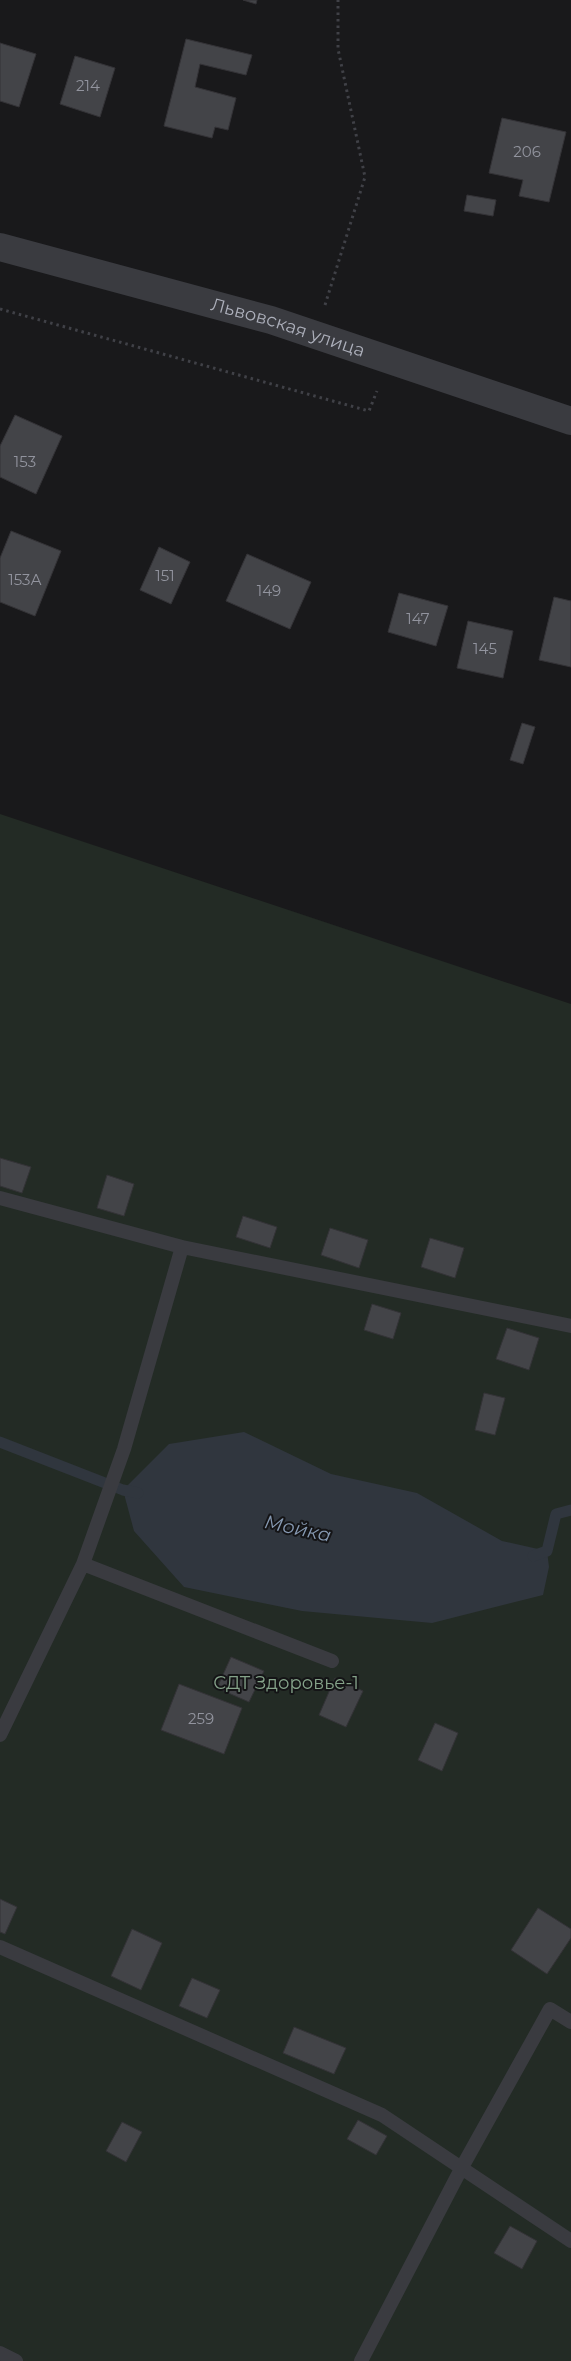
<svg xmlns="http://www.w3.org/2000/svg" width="571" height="2361" font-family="Montserrat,sans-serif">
<rect width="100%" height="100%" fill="#19191b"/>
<path fill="#232b25" d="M0,814L571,1004V2361H0Z"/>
<path fill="#30363e" d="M244,1432L331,1474L417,1493L502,1541L547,1551L549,1567L543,1595L432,1623L302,1611L184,1587L134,1531L123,1490L169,1444Z"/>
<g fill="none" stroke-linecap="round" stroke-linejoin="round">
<path stroke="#30363e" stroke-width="11" d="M0,1442L123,1490L138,1493
M533,1556L547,1551L556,1514L571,1510"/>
</g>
<path fill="#434448" stroke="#343337" d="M243,0H257L256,4Z
M186,39L252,55L246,75L200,64L195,87L236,98L228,130L215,127L212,138L164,126Z
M0,43L36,54L19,107L0,101Z
M75,56L115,68L100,117L60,104Z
M502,118L566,132L549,202L519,196L523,180L489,173Z
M467,195L496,200L493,216L464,211Z
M15,415L62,436L36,494L0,477V446Z
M11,531L61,551L35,616L0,602V558Z
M159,547L190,562L171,604L140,590Z
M247,554L311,582L290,629L226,601Z
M399,593L448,606L436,646L388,632Z
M554,597L571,601V667L539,660Z
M468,621L513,631L503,678L457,668Z
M522,723L535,727L523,764L510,760Z
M0,1158L31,1167L22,1193L0,1186Z
M107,1175L134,1184L124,1216L97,1208Z
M243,1216L277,1227L270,1248L236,1237Z
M330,1228L368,1240L359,1268L321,1255Z
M430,1238L464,1248L455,1278L421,1267Z
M372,1304L401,1313L393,1339L364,1330Z
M507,1328L539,1338L529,1370L496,1359Z
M484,1393L505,1398L495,1435L475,1430Z
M231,1657L264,1671L249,1702L217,1688Z
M335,1678L363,1691L346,1727L319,1715Z
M179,1684L242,1708L224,1754L161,1730Z
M435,1723L458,1733L442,1771L418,1760Z
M0,1899L17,1907L5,1934L0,1932Z
M538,1908L571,1929V1938L547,1974L511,1950Z
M132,1929L162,1943L141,1990L111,1976Z
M192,1978L220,1990L207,2018L179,2006Z
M294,2027L346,2048L334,2074L283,2053Z
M358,2120L387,2136L376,2155L347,2139Z
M122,2122L142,2132L126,2162L106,2151Z
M510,2226L537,2241L522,2269L494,2253Z"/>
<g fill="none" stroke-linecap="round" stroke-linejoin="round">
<path stroke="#404147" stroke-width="3" stroke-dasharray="2.5 4" stroke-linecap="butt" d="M325,305L365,177L338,49V0
M0,309L369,411L377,391"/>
<path stroke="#3a3b40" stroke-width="14" d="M0,1198L182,1247L571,1326
M83,1564L332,1661
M0,1735L83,1564L124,1449L182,1247
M0,1947L382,2115L571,2241
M0,2353L16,2361
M361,2361L461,2169L550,2009L571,2022"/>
<path stroke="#3a3b40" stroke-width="28" id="s1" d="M0,247L271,320L571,421"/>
</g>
<g text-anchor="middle" stroke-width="4" stroke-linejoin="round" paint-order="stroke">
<g font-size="15" fill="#92949e">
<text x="88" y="91">214</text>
<text x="527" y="157">206</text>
<text x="25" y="467">153</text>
<text x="165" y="581">151</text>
<text x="25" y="585">153А</text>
<text x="269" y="596">149</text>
<text x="418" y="624">147</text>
<text x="485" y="654">145</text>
<text x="201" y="1724">259</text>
</g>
<g font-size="18" fill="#acafba" stroke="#141416">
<text dy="6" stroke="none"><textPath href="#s1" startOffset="299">Львовская улица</textPath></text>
</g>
<g font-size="18" fill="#85a38a" stroke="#141416">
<text x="286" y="1689">СДТ Здоровье-1</text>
</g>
<g font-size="19" font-style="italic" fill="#8699b2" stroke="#141416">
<text transform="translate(298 1528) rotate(12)" y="7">Мойка</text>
</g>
</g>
</svg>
